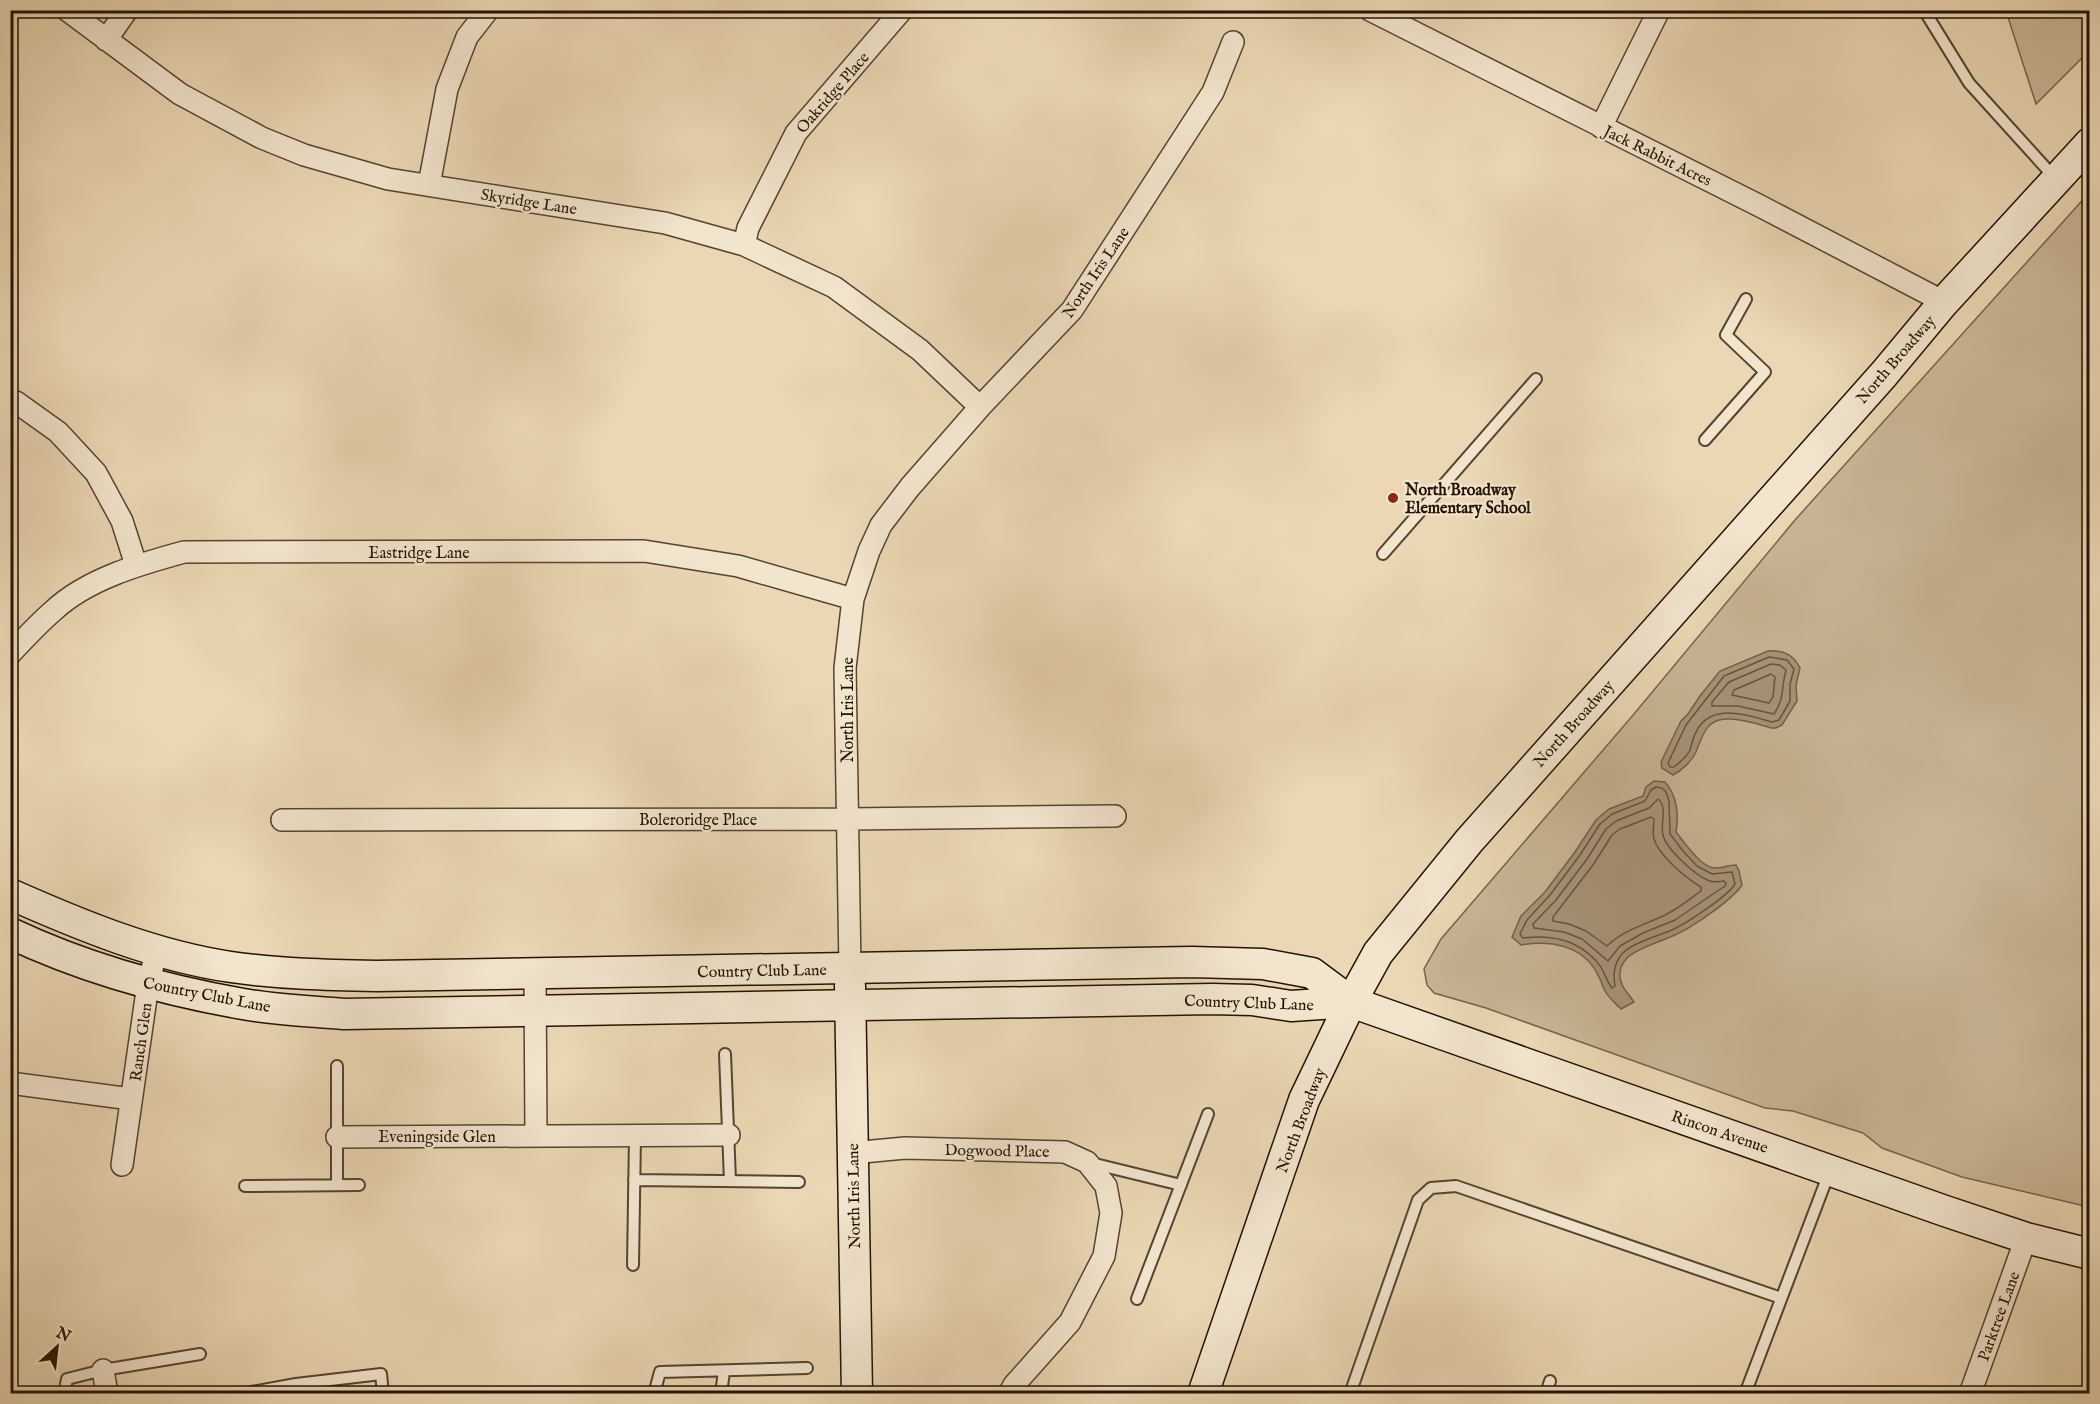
<svg xmlns="http://www.w3.org/2000/svg" width="2100" height="1404" font-family="'IM FELL English',serif">
<rect width="100%" height="100%" fill="#ebd7b4"/>
<filter id="stains"><feTurbulence type="fractalNoise" baseFrequency=".00333" numOctaves="4"/><feColorMatrix values="0 0 0 0 .2 0 0 0 0 .09 0 0 0 0 .02 0 0 0 .5 -.17"/></filter>
<radialGradient id="worn" r=".72"><stop offset=".6" stop-color="#630" stop-opacity="0"/><stop offset="1" stop-color="#630" stop-opacity=".3"/></radialGradient>
<path fill="#c9b696" stroke="#76644c" stroke-width="1.5" d="M2006,11H2089V51L2036,104Z
M2089,193V1207L1962,1177L1882,1148L1863,1133L1793,1111L1765,1108L1486,1008L1434,993L1427,985L1424,969L1441,939L1634,714L1795,520Z"/>
<path fill="#a79478" stroke="#726049" stroke-width="1.5" d="M1768,651C1783,650 1793,654 1800,668L1796,685L1797,701L1782,725L1776,728H1771C1758,724 1743,719 1729,719C1707,718 1703,734 1696,752C1692,761 1681,771 1673,775L1662,768L1661,762L1681,721L1688,714L1700,696L1720,671Z
M1654,781L1665,782C1677,795 1679,815 1676,832C1684,842 1702,869 1716,868C1723,868 1729,865 1736,865L1739,871L1742,885C1731,901 1689,930 1670,937C1657,943 1640,947 1628,957C1624,961 1620,968 1620,974C1619,985 1628,993 1634,1002L1621,1009C1615,1003 1608,997 1605,991C1602,985 1600,978 1597,973C1582,945 1550,940 1521,945L1512,937L1521,916L1545,892L1575,852L1596,820L1609,809L1643,796L1646,787Z"/>
<g fill="none" stroke-linecap="round" stroke-linejoin="round">
<path stroke="#64543e" stroke-width="1.5" d="M1769,657L1787,660L1794,669L1790,684V701L1779,720L1772,722C1747,715 1711,702 1696,732C1693,737 1692,744 1690,750C1687,757 1680,762 1674,767H1670L1668,763L1686,725L1724,676Z
M1771,664L1780,665L1786,670C1781,688 1785,697 1774,714L1738,706H1712V702L1729,682Z
M1771,674L1775,677L1773,697L1769,703L1732,695L1734,690Z
M1656,787L1662,788L1666,792L1669,801L1670,834L1683,851L1697,866L1712,874L1732,872L1735,884C1727,897 1683,926 1667,932C1654,937 1630,944 1621,955C1614,965 1613,974 1615,986L1612,988C1607,982 1605,974 1601,967C1582,941 1554,934 1523,938L1520,934L1527,920L1550,895L1580,855L1600,824L1612,814L1645,801L1651,790Z
M1658,799C1668,807 1660,823 1663,835C1666,849 1697,877 1710,881C1715,883 1720,881 1724,881L1726,883L1725,886L1675,920L1643,933L1620,946L1608,961L1582,939L1564,932L1534,928L1533,924L1556,900L1587,859L1606,829L1616,821L1649,808Z
M1651,817L1654,819C1654,826 1652,832 1654,839C1659,856 1686,878 1701,887V891C1690,899 1678,909 1665,915C1645,925 1623,930 1607,946L1586,931L1569,924L1553,921V917L1593,865L1612,835L1620,829Z"/>
<defs>
<path id="lane" d="M1924,10L1969,83L2054,177
M1705,440L1765,372L1726,335L1746,299
M1383,554L1536,379
M725,1054L730,1181
M337,1066V1185
M1091,1163L1181,1185
M634,1180L799,1182
M245,1186L359,1185
M633,1265L635,1136
M1137,1299L1208,1114
M246,1393L296,1384L381,1374L383,1394
M64,1394L67,1379L103,1370L200,1354
M654,1394L660,1372L807,1368
M721,1394L724,1371
M1350,1394L1418,1200L1431,1188L1456,1186L1781,1298
M1546,1394L1550,1381
M1745,1394L1829,1173"/>
<path id="street" d="M67,10L180,94L262,138L304,155L388,179L665,223L744,245L834,287L920,350L980,407
M1370,10L1760,206L1944,302
M106,40L127,10
M1601,127L1659,10
M429,185L447,89L467,37L488,10
M744,245L748,228L796,133L902,10
M16,402L58,432L96,473L122,521L136,565
M10,654C24,639 38,624 53,611C87,579 140,564 184,552L644,551L738,566L853,599
M282,820L848,819L1115,816
M850,968L845,668L853,599L869,551L881,525L910,487L980,407L1072,310L1213,92L1233,42
M535,974L536,1136
M10,1083L131,1099
M337,1137L729,1135
M852,1153L905,1148L1065,1152L1087,1162L1106,1186L1111,1213L1104,1256L1070,1322L1014,1385L1009,1394
M122,1165L148,984L157,950
M103,1370L107,1394
M1970,1394L2026,1238"/>
<path id="secondary" d="M10,894C80,925 155,956 231,967C280,974 328,975 377,976L1192,962L1263,964L1312,973L1351,1002L1945,1211L2026,1238L2090,1254
M10,933C84,968 163,990 243,1004C276,1010 311,1011 344,1014L1212,999L1252,1000L1291,1006L1351,1002
M850,986L857,1394
M1203,1394L1304,1100L1351,1002L1378,953L1469,841L1884,374L1944,302L2090,143"/>
</defs>
<use href="#lane" stroke="#54442f" stroke-width="14"/>
<use href="#street" stroke="#54442f" stroke-width="24"/>
<use href="#secondary" stroke="#221303" stroke-width="33"/>
<use href="#lane" stroke="#f2e5ce" stroke-width="10"/>
<use href="#street" stroke="#f2e5ce" stroke-width="21"/>
<use href="#secondary" stroke="#f2e5ce" stroke-width="30"/>
</g>
<circle fill="#8f2418" stroke="#f2e5ce" stroke-width="2" cx="1393" cy="498" r="6"/>
<g text-anchor="middle" stroke-width="4.5" stroke-linejoin="round" paint-order="stroke">
<g font-size="16" fill="#221303" stroke="#f2e5ce">
<text transform="translate(832 92) rotate(-49)" y="6">Oakridge Place</text>
<text transform="translate(1658 155) rotate(26)" y="6">Jack Rabbit Acres</text>
<text transform="translate(529 201) rotate(9)" y="6">Skyridge Lane</text>
<text transform="translate(1095 272) rotate(-56)" y="6">North Iris Lane</text>
<text transform="translate(1895 359) rotate(-49)" y="6">North Broadway</text>
<text x="419" y="558">Eastridge Lane</text>
<text transform="translate(847 710) rotate(-90)" y="6">North Iris Lane</text>
<text transform="translate(1573 723) rotate(-48)" y="6">North Broadway</text>
<text x="698" y="825">Boleroridge Place</text>
<text transform="translate(762 970) rotate(-1)" y="6">Country Club Lane</text>
<text transform="translate(207 994) rotate(11)" y="6">Country Club Lane</text>
<text transform="translate(1249 1002) rotate(2)" y="6">Country Club Lane</text>
<text transform="translate(140 1042) rotate(-82)" y="6">Ranch Glen</text>
<text transform="translate(1300 1120) rotate(-69)" y="6">North Broadway</text>
<text transform="translate(1720 1131) rotate(19)" y="6">Rincon Avenue</text>
<text x="437" y="1142">Eveningside Glen</text>
<text transform="translate(997 1150) rotate(1)" y="6">Dogwood Place</text>
<text transform="translate(853 1196) rotate(-91)" y="6">North Iris Lane</text>
<text transform="translate(1998 1316) rotate(-70)" y="6">Parktree Lane</text>
</g>
<g font-size="16" font-weight="bold" fill="#221303" stroke="#f2e5ce" text-anchor="start">
<text x="1405" y="495">North Broadway<tspan x="1405" dy="18">Elementary School</tspan></text>
</g>
</g>
<rect width="2100" height="1404" fill="none" stroke="#ebd7b4" stroke-width="36"/>
<rect x="12" y="12" width="2076" height="1380" fill="none" stroke="#221303" stroke-width="3"/>
<rect x="18" y="18" width="2064" height="1368" fill="none" stroke="#221303" stroke-width="1.5"/>
<g transform="translate(57 1347) rotate(27)" stroke="#f2e5ce" stroke-width="4.5" paint-order="stroke">
<path d="M0-4.5L10 22L0 15L-10 22Z" fill="#221303"/>
<text y="-9" font-size="16" font-weight="bold" text-anchor="middle" fill="#221303">N</text>
</g>
<rect width="100%" height="100%" filter="url(#stains)"/>
<rect width="100%" height="100%" fill="url(#worn)"/>
</svg>
